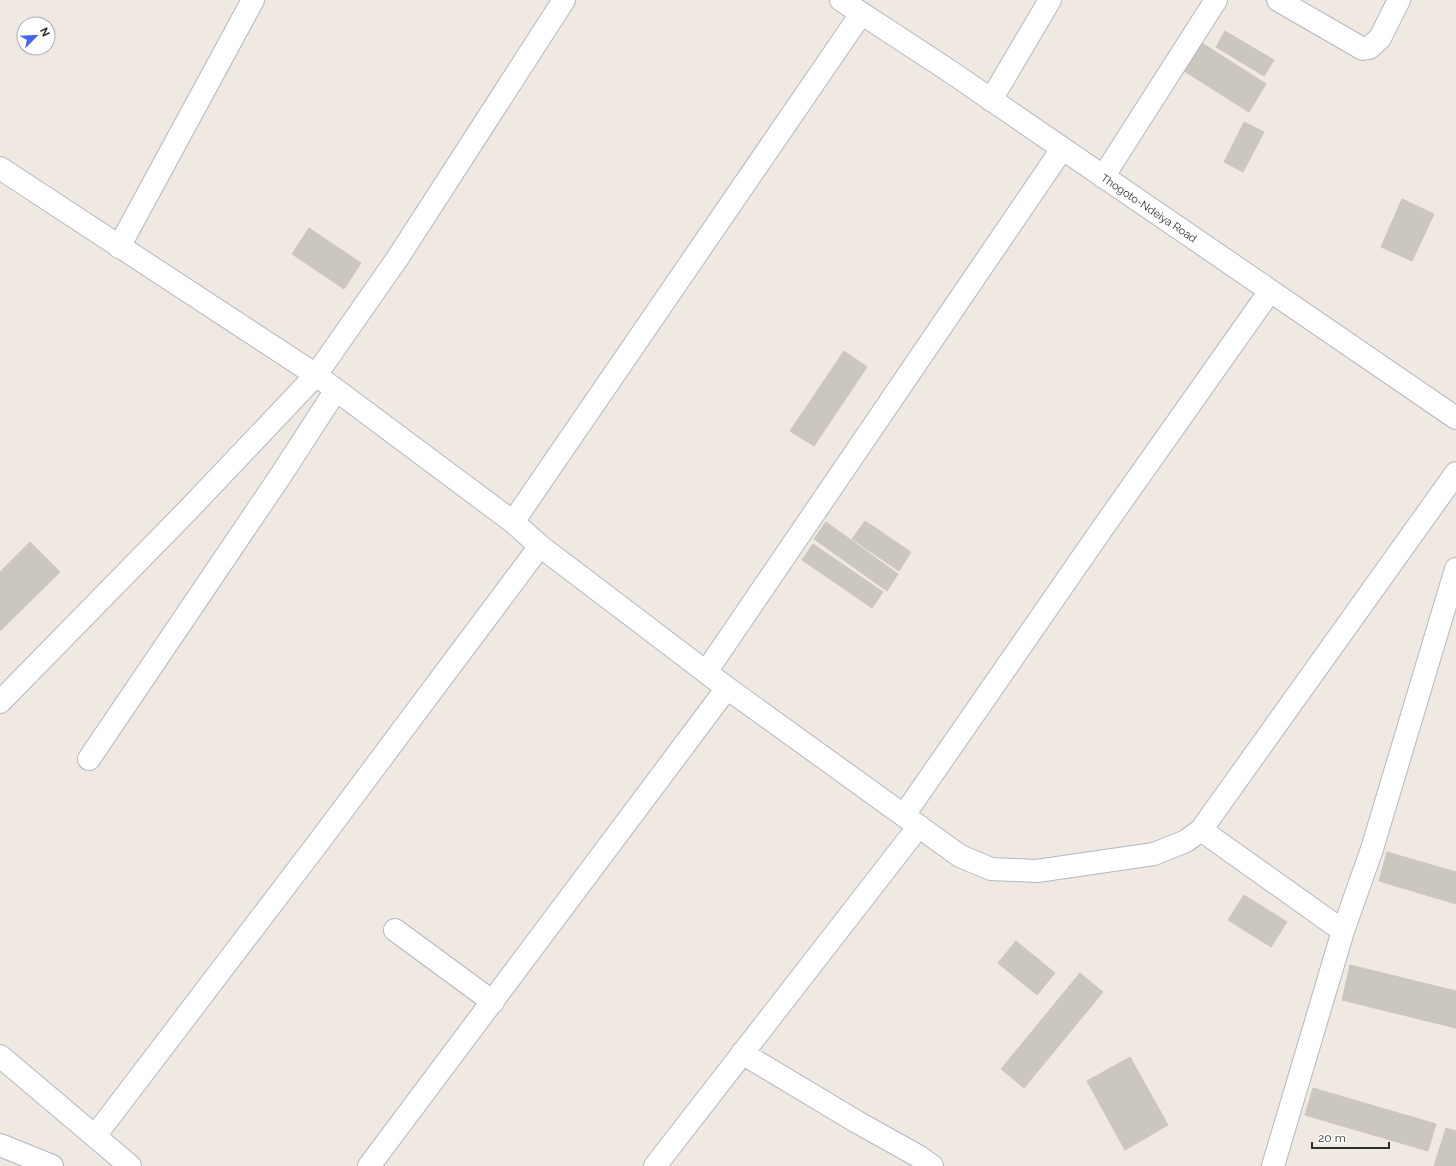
<svg xmlns="http://www.w3.org/2000/svg" width="1456" height="1166" font-family="Raleway,sans-serif">
<rect width="100%" height="100%" fill="#efe9e1"/>
<path fill="#cbc7bf" stroke="#cbc5ba" d="M1225,31L1274,60L1264,76L1216,47Z
M1202,43L1266,84L1249,112L1184,71Z
M1244,122L1264,132L1243,172L1224,162Z
M1402,199L1434,214L1412,261L1381,247Z
M309,228L361,263L344,289L292,254Z
M844,351L867,367L814,446L790,431Z
M865,521L911,552L899,571L852,539Z
M826,522L898,574L887,591L814,539Z
M30,542L60,572L0,631V572Z
M813,544L883,592L872,608L802,560Z
M1387,852L1456,872V904L1379,881Z
M1244,895L1287,922L1271,947L1228,920Z
M1016,941L1055,973L1037,995L998,963Z
M1350,965L1456,991V1028L1342,1000Z
M1080,973L1103,992L1024,1088L1001,1069Z
M1130,1057L1168,1125L1125,1150L1087,1081Z
M1313,1088L1436,1124L1428,1151L1305,1115Z
M1446,1128L1456,1131V1166H1434Z"/>
<g fill="none" stroke-linecap="round" stroke-linejoin="round">
<defs>
<path id="minor" d="M1278,0L1363,49L1369,48L1380,38L1399,0
M991,100L1050,0
M0,168L316,375L513,522L540,546L727,688L960,856L991,869L1037,871L1154,854L1186,841L1201,830L1456,473
M1103,177L1216,0
M119,247L253,0
M513,522L861,14
M706,672L1062,149
M0,702L190,508L316,375L397,259L564,0
M89,759L281,475L336,390
M904,815L1102,529L1270,291
M1201,830L1343,931
M395,930L493,1002
M742,1053L857,1122L918,1156L932,1166
M0,1056L130,1166
M95,1136L318,843L540,546
M0,1145L52,1166
M369,1166L727,688
M655,1166L919,826
M1273,1166L1343,931L1372,849L1456,569"/>
<path id="secondary" d="M841,0L948,70L1456,418"/>
</defs>
<use href="#minor" stroke="#b4b7c1" stroke-width="24"/>
<use href="#secondary" stroke="#b4b7c1" stroke-width="24"/>
<use href="#minor" stroke="#fff" stroke-width="22"/>
<use href="#secondary" stroke="#fff" stroke-width="22"/>
</g>
<g text-anchor="middle" stroke-width="3.5" stroke-linejoin="round" paint-order="stroke">
<g font-size="11" fill="#2e2e2e" stroke="#fff">
<text transform="translate(1149 208) rotate(34)" y="4">Thogoto-Ndeiya Road</text>
</g>
</g>
<g transform="translate(36 36) rotate(66)"><circle r="19" fill="#ffffff" stroke="#ababab"/>
<path d="M0-3L7 15L0 10L-7 15Z" fill="#4264fb"/>
<text y="-6" font-size="11" font-weight="bold" text-anchor="middle" fill="#2e2e2e">N</text>
</g>
<path d="M1312 1142v6h77v-6" fill="none" stroke="#2e2e2e" stroke-width="2"/>
<text x="1318" y="1142" font-size="12" fill="#2e2e2e" stroke="#ffffff" stroke-width="3" paint-order="stroke">20 m</text>
</svg>
